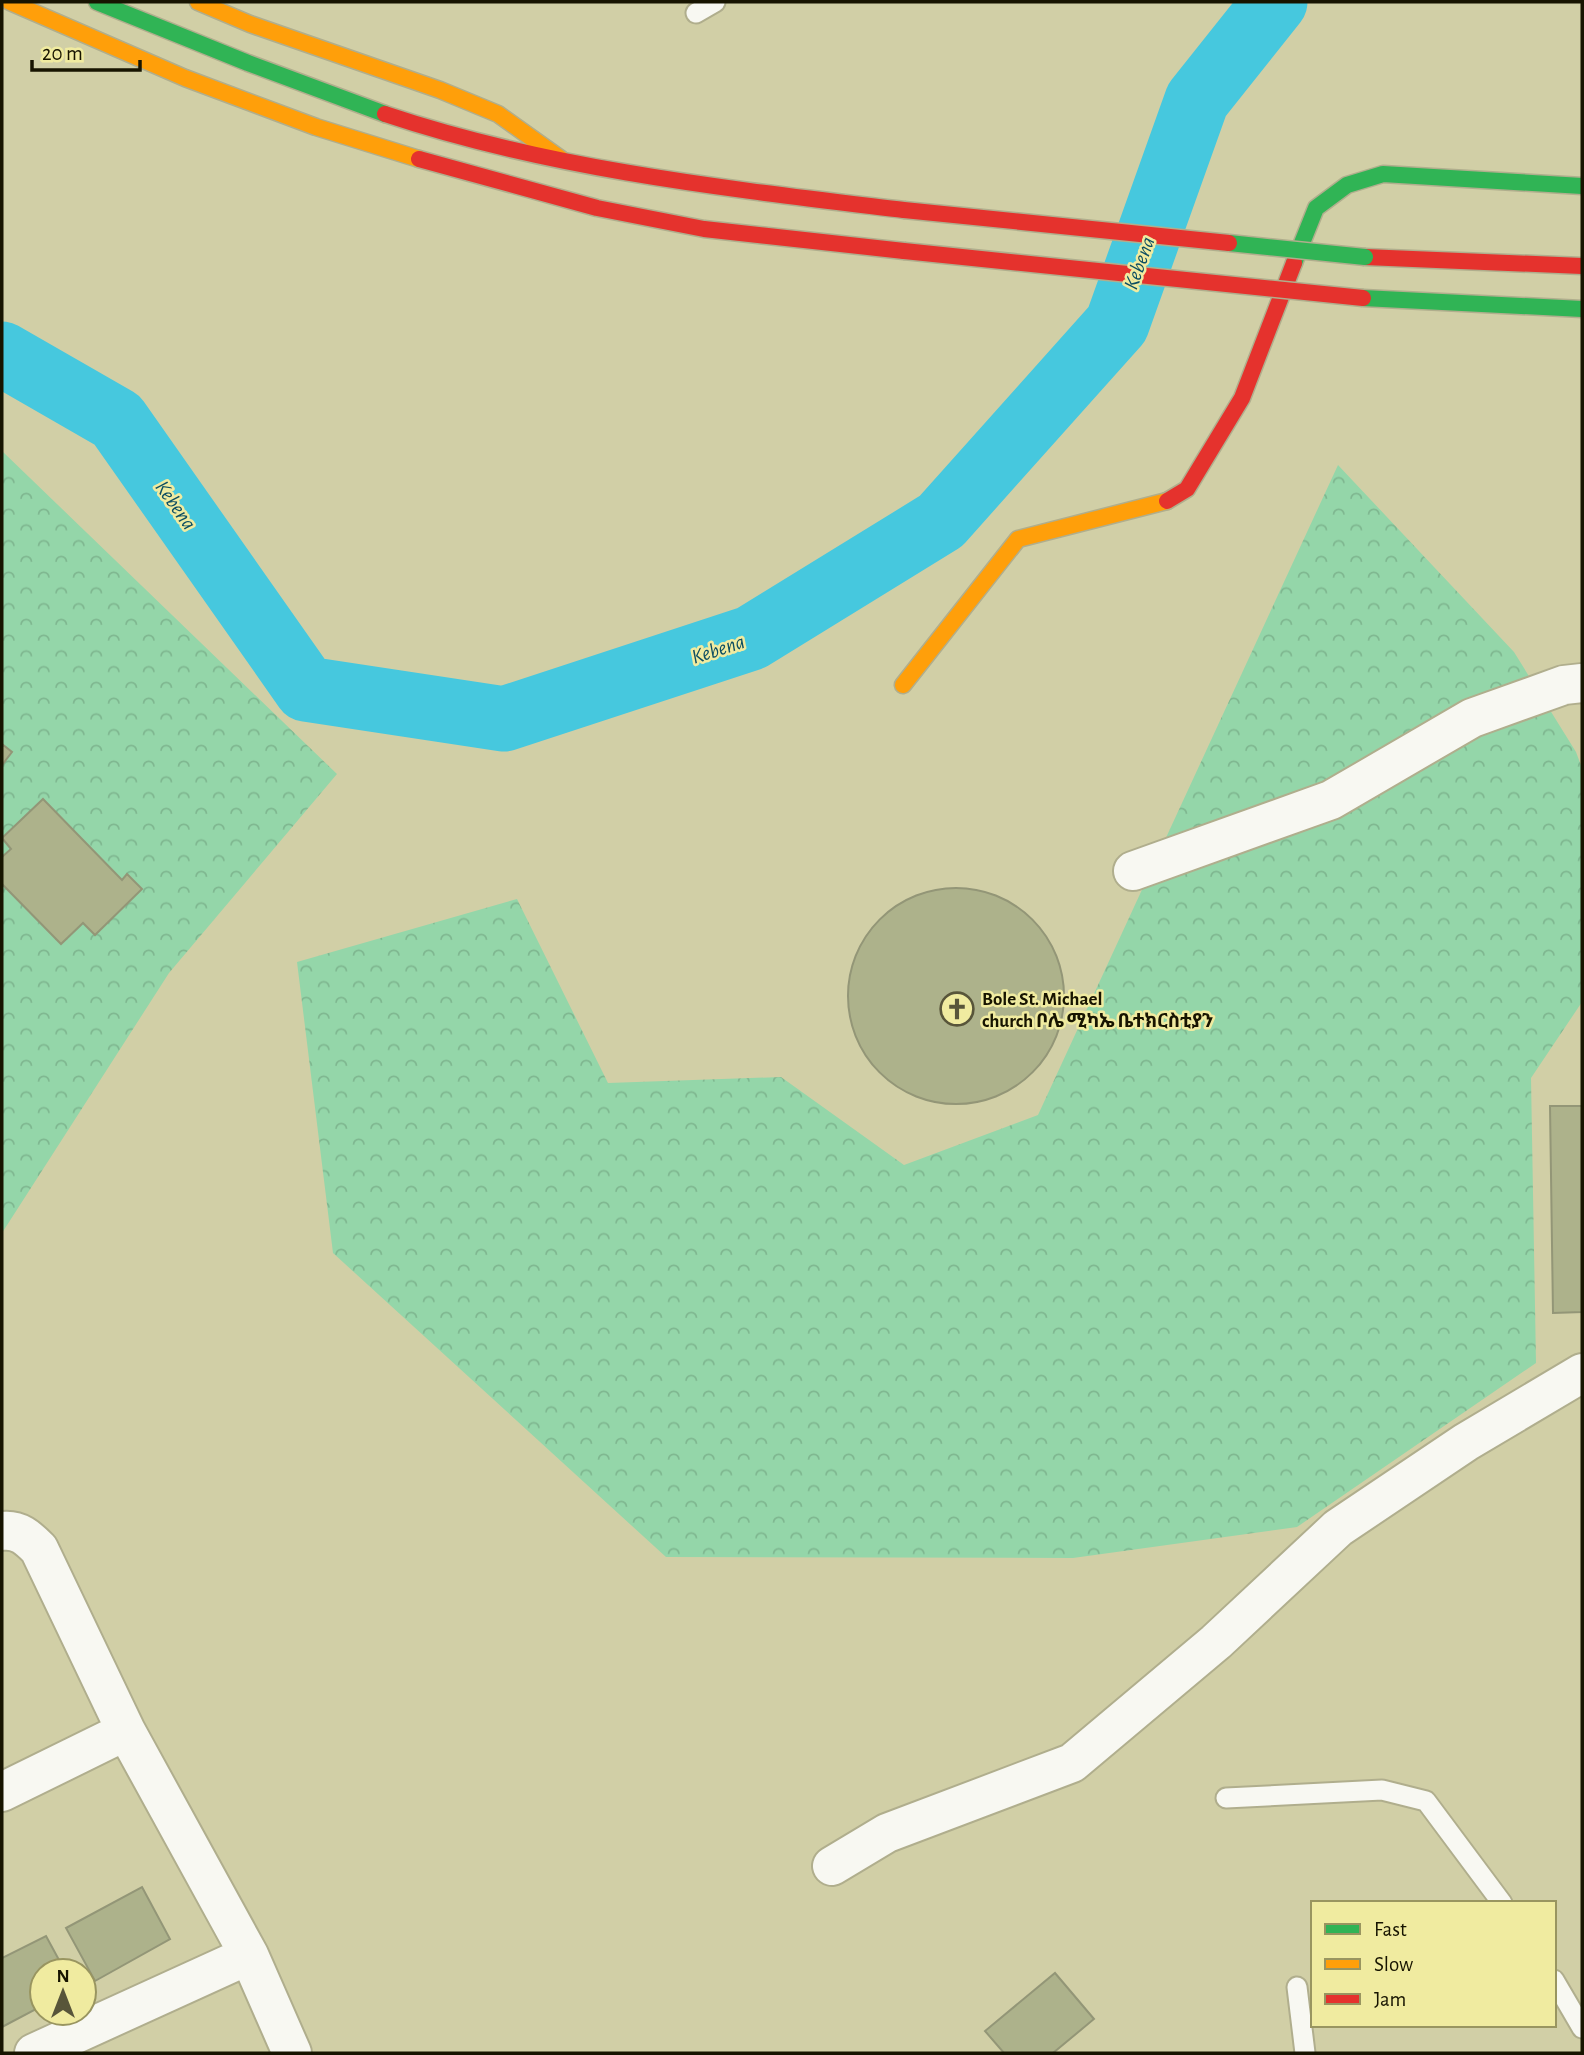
<svg xmlns="http://www.w3.org/2000/svg" width="1584" height="2055" font-family="'Alegreya Sans','Noto Sans Ethiopic',sans-serif">
<defs>
<pattern id="forest-crowns" width="20" height="18" patternUnits="userSpaceOnUse" patternTransform="scale(1.75)"><rect width="20" height="18" fill="#94d6a9"/><path d="M2 6a3 3 0 1 1 6 0M12 15a3 3 0 1 1 6 0" fill="none" stroke="#7fb790"/></pattern>
</defs>
<rect width="100%" height="100%" fill="#d1cfa6"/>
<path fill="url(#forest-crowns)" d="M2,451L337,774L169,973L2,1233Z
M1338,465L1514,652L1576,752L1582,768V1002L1531,1078L1536,1363L1297,1527L1073,1558L666,1557L333,1253L297,962L517,899L608,1083L781,1077L904,1165L1038,1115Z"/>
<g fill="none" stroke-linecap="round" stroke-linejoin="round">
<path stroke="#46c8de" stroke-width="65" d="M2,354L117,420L306,689L504,719L751,638L941,521L1117,324L1197,100L1275,2"/>
</g>
<path fill="#adb28b" stroke="#939677" stroke-width="2" d="M2,744L12,752L2,765Z
M43,799L122,880L127,874L142,889L95,935L83,923L61,944L2,884V857L11,849L2,838Z
M848 996a108 108 0 1 1 216 0a108 108 0 1 1-216 0Z
M1550,1106H1582V1312L1553,1313Z
M142,1887L170,1939L95,1981L66,1928Z
M46,1936L65,1971H42V2006L2,2027V1958Z
M1055,1973L1094,2019L1053,2053H1004L985,2031Z"/>
<g fill="none" stroke-linecap="round" stroke-linejoin="round">
<defs>
<path id="lane" d="M696,13L715,2
M1226,1798L1382,1790L1426,1801L1502,1903
M1554,1980L1582,2028
M1297,1987L1305,2053"/>
<path id="street" d="M1133,871L1331,800L1472,718L1564,685L1582,683
M2,1531C19,1529 28,1538 39,1549L126,1731L249,1955L292,2053
M2,1792L126,1731
M832,1866L887,1833L1072,1763L1216,1642L1338,1528L1466,1442L1582,1373
M34,2053L249,1955"/>
<path id="fast" d="M97,2L248,63L385,114
M1294,263L1316,208L1347,185L1383,174L1582,186
M1363,298L1582,309"/>
<path id="slow" d="M10,2L185,78L316,127L419,159
M198,2L250,24L440,90L498,114L561,159
M903,685L1018,539L1167,501"/>
<path id="jam" d="M385,114C552,170 730,189 904,210
M419,159L597,208L704,229L904,251
M1365,257L1582,266
M1167,501L1187,489L1242,398L1294,263"/>
</defs>
<use href="#lane" stroke="#b0ae8d" stroke-width="23"/>
<use href="#street" stroke="#b0ae8d" stroke-width="42"/>
<use href="#fast" stroke="#b0ae8d" stroke-width="19"/>
<use href="#slow" stroke="#b0ae8d" stroke-width="19"/>
<use href="#jam" stroke="#b0ae8d" stroke-width="19"/>
<use href="#lane" stroke="#f8f8f2" stroke-width="19"/>
<use href="#street" stroke="#f8f8f2" stroke-width="38"/>
<use href="#fast" stroke="#30b455" stroke-width="16"/>
<use href="#slow" stroke="#ff9f0a" stroke-width="16"/>
<use href="#jam" stroke="#e5322d" stroke-width="16"/>
<defs>
<path id="fast-bridge" d="M1229,243L1365,257"/>
<path id="jam-bridge" d="M904,210L1229,243
M904,251L1363,298"/>
</defs>
<use href="#fast-bridge" stroke="#b0ae8d" stroke-width="19" stroke-linecap="butt"/>
<use href="#jam-bridge" stroke="#b0ae8d" stroke-width="19" stroke-linecap="butt"/>
<use href="#fast-bridge" stroke="#30b455" stroke-width="16"/>
<use href="#jam-bridge" stroke="#e5322d" stroke-width="16"/>
</g>
<defs>
<symbol id="church-ring" viewBox="-11 -11 22 22"><circle r="9.5" fill="#f0eba0" stroke="#58553a" stroke-width="1.5"/><path d="M-1.2-6h2.4v3.5h3.3v2.4h-3.3V6h-2.4V-.1h-3.3v-2.4h3.3Z" fill="#58553a"/></symbol>
</defs>
<g fill-rule="evenodd">
<use href="#church-ring" x="938" y="990" width="38" height="38"/>
</g>
<g text-anchor="middle" stroke-width="5" stroke-linejoin="round" paint-order="stroke">
<g font-size="19" font-weight="bold" fill="#171400" stroke="#f0eba0" text-anchor="start">
<text x="982" y="1005">Bole St. Michael<tspan x="982" dy="22">church ቦሌ ሚካኤ ቤተክርስቲያን</tspan></text>
</g>
<g font-size="21" font-style="italic" fill="#0d4e62" stroke="#f0eba0">
<text transform="translate(1139 263) rotate(-70)" y="7">Kebena</text>
<text transform="translate(176 505) rotate(55)" y="7">Kebena</text>
<text transform="translate(718 649) rotate(-18)" y="7">Kebena</text>
</g>
</g>
<rect width="1584" height="2055" fill="none" stroke="#171400" stroke-width="7"/>
<rect x="1311" y="1901" width="245" height="126" fill="#f0eba0" stroke="#999560" stroke-width="2"/>
<rect x="1325" y="1924" width="35" height="10" fill="#30b455" stroke="#999560" stroke-width="2"/>
<text x="1374" y="1936" font-size="21" fill="#171400">Fast</text>
<rect x="1325" y="1959" width="35" height="10" fill="#ff9f0a" stroke="#999560" stroke-width="2"/>
<text x="1374" y="1971" font-size="21" fill="#171400">Slow</text>
<rect x="1325" y="1994" width="35" height="10" fill="#e5322d" stroke="#999560" stroke-width="2"/>
<text x="1374" y="2006" font-size="21" fill="#171400">Jam</text>
<g transform="translate(63 1992)"><circle r="33" fill="#f0eba0" stroke="#999560" stroke-width="2"/>
<path d="M0-5L12 26L0 18L-12 26Z" fill="#58553a"/>
<text y="-10" font-size="19" font-weight="bold" text-anchor="middle" fill="#171400">N</text>
</g>
<path d="M32 60v10h108v-10" fill="none" stroke="#171400" stroke-width="3.5"/>
<text x="42" y="60" font-size="21" fill="#171400" stroke="#f0eba0" stroke-width="5" paint-order="stroke">20 m</text>
</svg>
